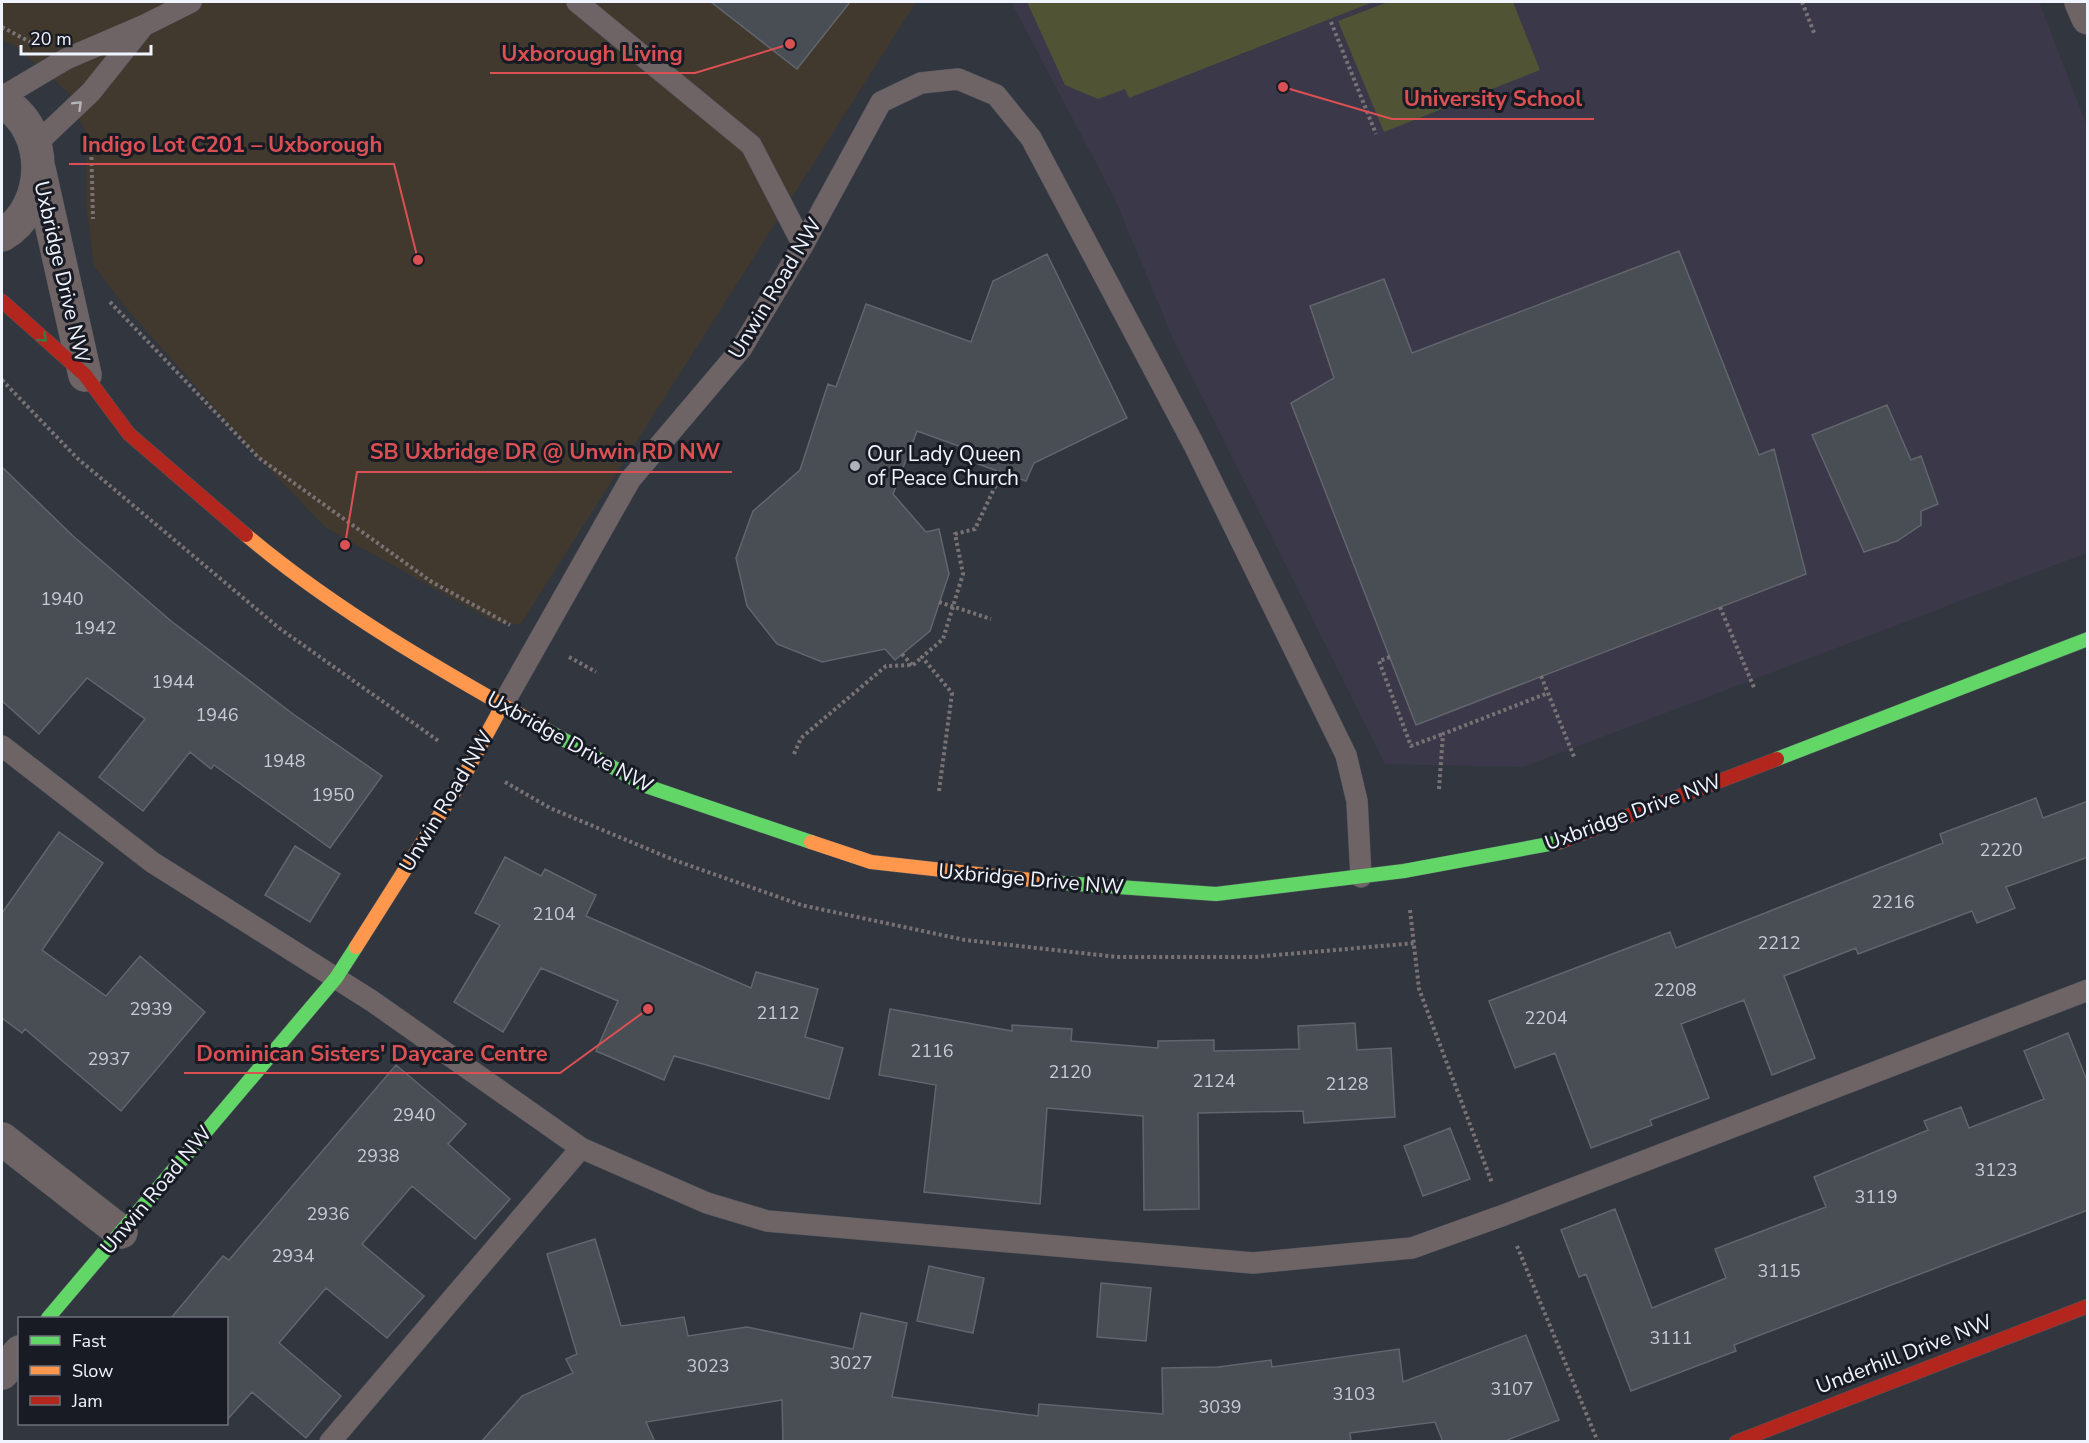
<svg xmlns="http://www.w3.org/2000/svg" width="2089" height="1443" font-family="'Nunito Sans',sans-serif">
<rect width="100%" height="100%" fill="#32363f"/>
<path fill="#41392d" d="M2,2H916L520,625L495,622L326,528L259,458L128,310L94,266L86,203L87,137L69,93L15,46L2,40Z"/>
<path fill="#3b3949" d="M1011,2H2039L2087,126V553L1523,767L1385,764L1174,341L1114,197Z"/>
<path fill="#515335" d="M1027,2H1373L1129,98L1125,89L1098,99L1065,85Z
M1388,2H1513L1540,70L1384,132L1338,21Z"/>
<path fill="#494d54" stroke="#62656d" stroke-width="1.5" d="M711,2H850L797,69Z
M1679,251L1759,455L1774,449L1806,574L1416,725L1291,403L1334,378L1310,306L1384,279L1412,353Z
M1047,254L1127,418L1034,463L1026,481L978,464L981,454L917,431L893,494L926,532L939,529L949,574L930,631L895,660L885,649L822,662L777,644L747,606L736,558L753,511L800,470L828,384L836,387L866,304L971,342L993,281Z
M1887,405L1911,460L1921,456L1938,504L1921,511V525L1897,541L1864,552L1812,435Z
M2,467L73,536L171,621L293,714L382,776L330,848L214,765L211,769L190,752L143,811L99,777L145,719L87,678L39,734L2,701Z
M2036,798L2043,818L2088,801V857L2006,887L2015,908L1977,923L1972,911L1858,954L1856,948L1784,976L1815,1058L1772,1075L1744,1000L1681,1024L1709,1098L1650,1120L1652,1125L1591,1148L1555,1053L1515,1068L1489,1001L1670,932L1676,948L1943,843L1940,834Z
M59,832L103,863L42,950L106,996L140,956L205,1012L121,1111L25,1029L22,1033L2,1018V913Z
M295,846L340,874L310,922L265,895Z
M505,857L541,876L545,869L596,895L586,916L751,988L756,972L818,989L805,1037L843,1048L829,1099L674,1056L664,1080L596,1051L618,1001L541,968L503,1032L454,1002L500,925L475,913Z
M890,1009L1012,1031V1025L1072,1029L1071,1041L1158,1048V1041L1214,1040V1051L1299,1049L1298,1026L1355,1023L1357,1050L1391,1048L1395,1117L1304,1123L1303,1111L1198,1113L1199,1209L1144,1210L1143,1116L1047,1108L1040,1204L924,1192L936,1085L879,1075Z
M2068,1033L2088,1083V1210L1734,1345L1736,1351L1631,1391L1586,1274L1579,1277L1561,1230L1615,1209L1652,1308L1726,1278L1715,1249L1826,1207L1814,1177L1928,1130L1924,1121L1961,1107L1969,1128L2044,1099L2024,1051Z
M396,1065L466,1124L448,1144L510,1199L475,1239L412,1186L362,1244L424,1296L387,1338L326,1288L279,1343L341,1396L306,1438L252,1392L226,1421V1318H171L223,1256L229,1260Z
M1450,1128L1470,1179L1423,1196L1404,1146Z
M595,1239L621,1326L684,1317L688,1336L747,1327L853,1349L861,1313L907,1323L892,1397L1038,1416L1039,1404L1163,1414L1162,1368L1218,1367L1271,1360L1272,1367L1399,1349L1403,1382L1526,1335L1559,1420L1502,1442H1443L1435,1422L1350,1433L1351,1442H783L782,1400L646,1422L655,1442H481L522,1396L573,1373L566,1359L577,1354L547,1254Z
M929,1266L984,1278L973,1333L917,1321Z
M1101,1283L1151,1288L1146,1341L1097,1337Z"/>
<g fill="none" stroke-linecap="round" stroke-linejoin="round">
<defs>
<path id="lane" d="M577,2L751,145L803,245
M2,97L66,59L145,25L191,2
M35,145L91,92L142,28
M502,706L630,480L741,349L803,245L881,102L921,83L958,79L996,95L1031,138L1193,443L1346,755L1357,801L1361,877
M2,746L152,862L372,1001L581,1148L707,1203L767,1221L1253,1263L1412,1248L1504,1215L2088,990
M330,1442L581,1148"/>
<path id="street" d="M2081,2L2088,18
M2,102C51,129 49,208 2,235
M39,169L85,375
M2,1139L121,1232
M2,1373L20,1352"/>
<path id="fast" d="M545,729L646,786L811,842
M1777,759L2088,639
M1049,882L1216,894L1404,871L1560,842
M48,1318L336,978L356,947"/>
<path id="slow" d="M246,535C336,611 442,671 545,729
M811,842L871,862L1049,882
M356,947L463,778L502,706"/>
<path id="jam" d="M2,301L85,375L129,434L246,535
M1560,842L1777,759
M1736,1442L2088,1306"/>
</defs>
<use href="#lane" stroke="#51555d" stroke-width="22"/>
<use href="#street" stroke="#51555d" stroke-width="34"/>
<use href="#fast" stroke="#51555d" stroke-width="15"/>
<use href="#slow" stroke="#51555d" stroke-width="15"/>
<use href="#jam" stroke="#51555d" stroke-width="15"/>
<path stroke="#797275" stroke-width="4" stroke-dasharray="3 3" stroke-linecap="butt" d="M1802,2L1815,35
M1331,22L1376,134
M2,27L30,42
M91,139L93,219
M110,302L259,458L432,582L510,625
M2,380L77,458L279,628L440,742
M939,602L991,619
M1720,607L1755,690
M902,654L912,665
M569,657L596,672
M1390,657L1379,661L1411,746L1443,734
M1541,676L1575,759
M794,754L801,738L886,666L913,665L922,657
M505,782L550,808L674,860L801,905L965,940L1117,957H1254L1416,943
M1439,789L1443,734L1548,693
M939,791L952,693L922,657L943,639L963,574L955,534L975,529L1002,472
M1410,910L1419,989L1492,1183
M1517,1246L1598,1442"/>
<use href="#lane" stroke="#6f6465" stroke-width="21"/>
<use href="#street" stroke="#6f6465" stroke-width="33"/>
<use href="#fast" stroke="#63d668" stroke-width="14"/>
<use href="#slow" stroke="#ff974d" stroke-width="14"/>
<use href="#jam" stroke="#b3261e" stroke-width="14"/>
</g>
<defs><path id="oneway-chevron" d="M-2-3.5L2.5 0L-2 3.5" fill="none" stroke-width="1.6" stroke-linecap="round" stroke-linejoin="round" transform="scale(1.5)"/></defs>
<use stroke="#b6b3b9" href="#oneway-chevron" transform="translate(78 105) rotate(-44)"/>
<use stroke="#3e7846" href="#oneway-chevron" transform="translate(43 338) rotate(42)"/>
<circle fill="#aeb2bb" stroke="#181b24" stroke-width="2" cx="855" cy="466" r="6"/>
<g text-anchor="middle" stroke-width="6" stroke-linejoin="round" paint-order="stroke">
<g font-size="18" fill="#c6cad4">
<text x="62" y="605">1940</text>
<text x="95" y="634">1942</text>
<text x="173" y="688">1944</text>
<text x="217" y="721">1946</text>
<text x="284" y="767">1948</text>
<text x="333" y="801">1950</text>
<text x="2001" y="856">2220</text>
<text x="1893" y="908">2216</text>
<text x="554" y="920">2104</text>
<text x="1779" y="949">2212</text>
<text x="1675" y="996">2208</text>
<text x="151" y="1015">2939</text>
<text x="778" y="1019">2112</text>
<text x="1546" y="1024">2204</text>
<text x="932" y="1057">2116</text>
<text x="109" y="1065">2937</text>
<text x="1070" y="1078">2120</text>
<text x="1214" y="1087">2124</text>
<text x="1347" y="1090">2128</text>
<text x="414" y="1121">2940</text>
<text x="378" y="1162">2938</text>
<text x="1996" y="1176">3123</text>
<text x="1876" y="1203">3119</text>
<text x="328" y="1220">2936</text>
<text x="293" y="1262">2934</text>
<text x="1779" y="1277">3115</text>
<text x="1671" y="1344">3111</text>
<text x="851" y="1369">3027</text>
<text x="708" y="1372">3023</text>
<text x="1512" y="1395">3107</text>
<text x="1354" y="1400">3103</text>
<text x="1220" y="1413">3039</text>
</g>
<g font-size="21" fill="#f0f4fe" stroke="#181b24">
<text transform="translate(62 272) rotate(77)" y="7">Uxbridge Drive NW</text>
<text transform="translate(775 288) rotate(-59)" y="7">Unwin Road NW</text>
<text transform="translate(570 742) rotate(29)" y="7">Uxbridge Drive NW</text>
<text transform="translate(446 801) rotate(-59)" y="7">Unwin Road NW</text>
<text transform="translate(1633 812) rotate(-20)" y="7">Uxbridge Drive NW</text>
<text transform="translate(1031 879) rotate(5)" y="7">Uxbridge Drive NW</text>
<text transform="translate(156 1190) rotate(-50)" y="7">Unwin Road NW</text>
<text transform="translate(1904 1354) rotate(-21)" y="7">Underhill Drive NW</text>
</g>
<g font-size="21" fill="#f0f4fe" stroke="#181b24" text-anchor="start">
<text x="867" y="461">Our Lady Queen<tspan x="867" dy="24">of Peace Church</tspan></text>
</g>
</g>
<path fill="none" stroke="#db5153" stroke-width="2" d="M790 44L695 73H490M1283 87L1392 119H1594M418 260L394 164H69M345 545L357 472H732M648 1009L560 1073H184"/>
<g fill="#db5153" stroke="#181b24" stroke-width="2">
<circle cx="790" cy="44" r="6"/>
<circle cx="1283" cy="87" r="6"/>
<circle cx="418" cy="260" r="6"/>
<circle cx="345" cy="545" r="6"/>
<circle cx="648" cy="1009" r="6"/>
</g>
<g font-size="22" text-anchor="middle" font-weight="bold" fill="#db5153" stroke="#181b24" stroke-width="6" stroke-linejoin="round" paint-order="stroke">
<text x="592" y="61">Uxborough Living</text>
<text x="1493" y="106">University School</text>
<text x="232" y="152">Indigo Lot C201 – Uxborough</text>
<text x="545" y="459">SB Uxbridge DR @ Unwin RD NW</text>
<text x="372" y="1061">Dominican Sisters' Daycare Centre</text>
</g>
<rect width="2089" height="1443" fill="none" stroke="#f0f4fe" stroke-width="6"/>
<rect x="18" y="1317" width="210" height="108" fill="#181b24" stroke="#6e727b" stroke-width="1.5"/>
<rect x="30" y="1336" width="30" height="9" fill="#63d668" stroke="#6e727b" stroke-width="1.5"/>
<text x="72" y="1347" font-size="18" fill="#f0f4fe">Fast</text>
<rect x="30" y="1366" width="30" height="9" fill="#ff974d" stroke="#6e727b" stroke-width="1.5"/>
<text x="72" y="1377" font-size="18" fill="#f0f4fe">Slow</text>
<rect x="30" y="1396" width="30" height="9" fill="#b3261e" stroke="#6e727b" stroke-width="1.5"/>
<text x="72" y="1407" font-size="18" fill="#f0f4fe">Jam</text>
<path d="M21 45v9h130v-9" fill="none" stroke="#f0f4fe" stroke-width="3"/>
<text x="30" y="45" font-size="18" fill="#f0f4fe" stroke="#181b24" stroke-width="4.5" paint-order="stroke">20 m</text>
</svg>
